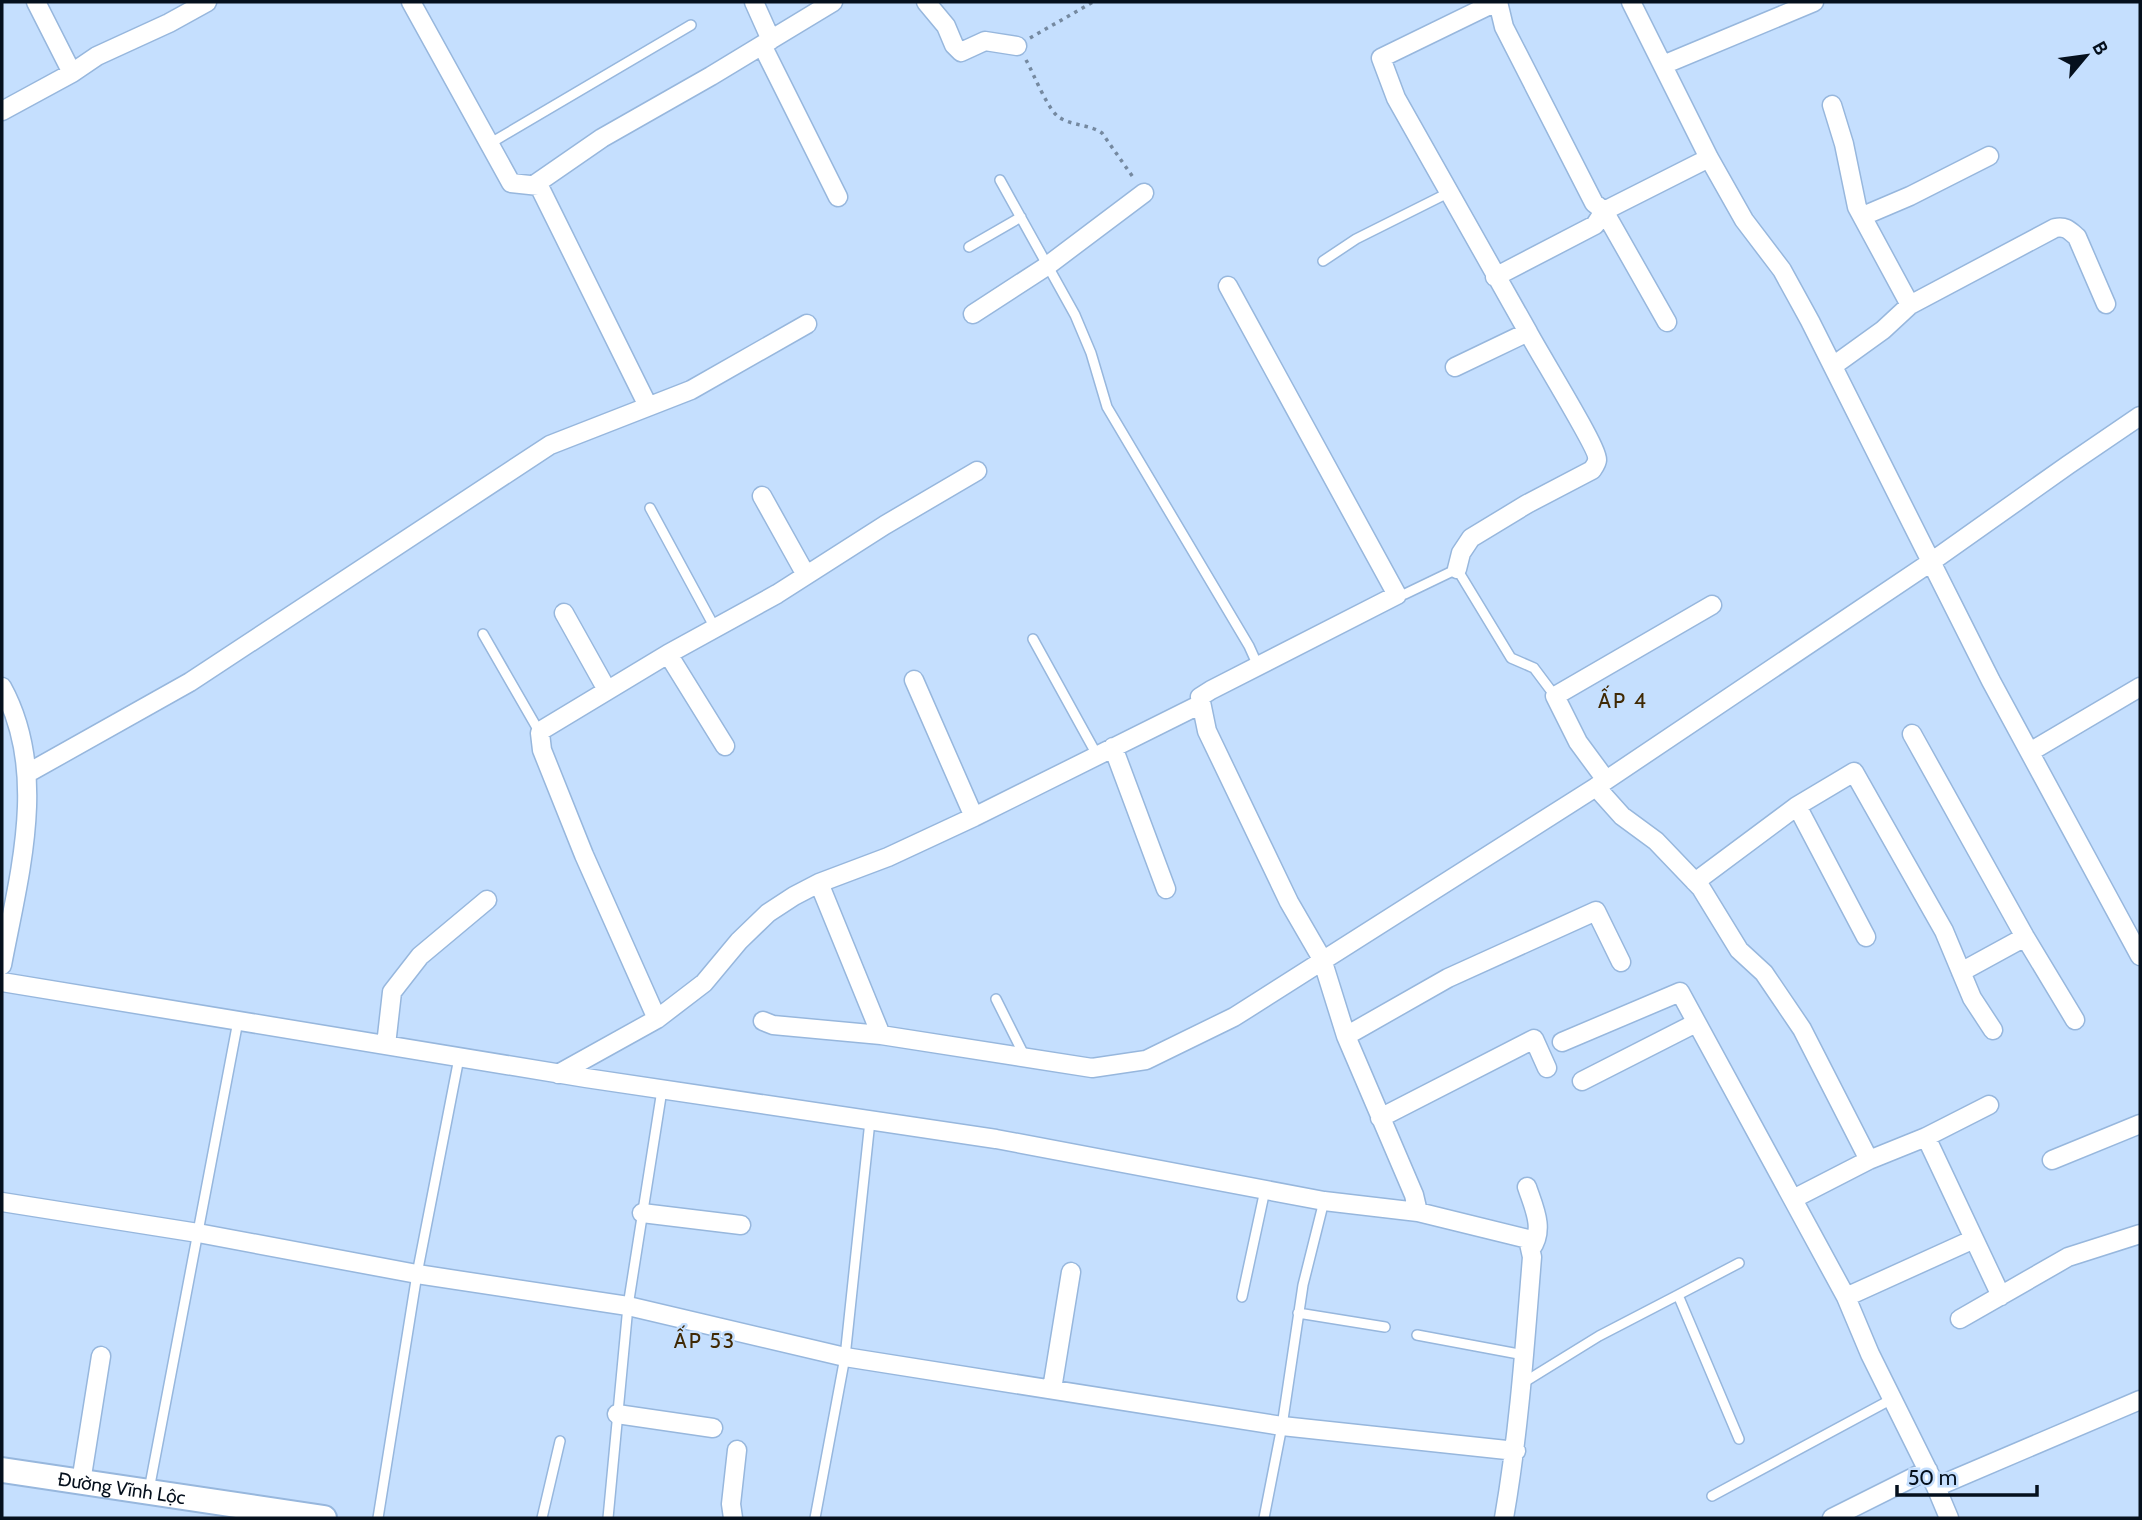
<svg xmlns="http://www.w3.org/2000/svg" width="2142" height="1520" font-family="Cabin,sans-serif">
<rect width="100%" height="100%" fill="#c5dffe"/>
<g fill="none" stroke-linecap="round" stroke-linejoin="round">
<defs>
<path id="lane" d="M489,144L691,25
M1000,180L1075,315L1091,353L1107,407L1249,646L1258,666
M969,247L1021,217
M1323,261L1356,239L1448,193
M650,508L715,628
M1397,595L1405,594L1457,569L1511,658L1534,668L1555,696
M483,634L540,733
M1033,639L1097,755
M996,999L1025,1057
M1678,1295L1739,1263
M1242,1297L1265,1190
M1298,1313L1385,1327
M1417,1335L1524,1355
M1523,1383L1599,1336L1678,1295L1739,1439
M149,1490L238,1021
M1712,1496L1892,1399
M378,1518L417,1274L459,1058
M542,1518L560,1441
M608,1518L628,1306L662,1090
M815,1518L845,1357L870,1121
M1264,1518L1282,1426L1303,1285L1324,1201"/>
<path id="street" d="M36,2L72,73
M411,2L511,183L539,186L648,406
M754,2L771,40
M926,2L946,26L954,45L961,52L985,41L1017,46
M1498,2L1504,27L1594,203L1604,211L1709,158
M1631,2L1709,158L1744,220L1782,270L1810,321L1991,681L2140,956
M762,45L838,197
M1663,65L1814,2
M1832,105L1844,144L1857,207L1910,305
M2,111L72,73L97,56L169,23L207,2
M534,185L602,138L711,76L833,2
M1863,216L1910,196L1989,156
M1495,277L1595,225L1604,211L1667,322
M1228,286L1397,595L1211,690L1200,697L1207,731L1289,902L1322,959L1346,1036L1414,1195L1418,1212
M973,314L1047,266L1144,193
M1833,366L1883,330L1910,305L2055,228C2066,226 2069,230 2077,237L2106,304
M1455,367L1528,332L1396,98L1381,58L1496,2
M762,496L806,575
M1457,569L1461,553L1471,538L1527,504L1592,470C1594,467 1597,463 1597,460C1599,449 1537,350 1528,332
M564,613L607,690
M668,654L725,746
M914,680L974,817
M2,687C49,772 19,875 2,965
M1912,734L2025,937L2075,1020
M1113,747L1166,889
M2030,752L2140,687
M28,773L190,682L550,445L691,390L807,324
M1606,780L1578,742L1555,696L1712,605
M1596,787L1622,816L1656,841L1701,888L1739,950L1764,973L1802,1029L1869,1160L1795,1198
M1797,806L1866,937
M1695,882L1797,806L1854,772L1944,931L1972,998L1993,1030
M819,883L881,1035
M1961,972L2025,937
M2,982L586,1078L996,1139L1324,1201L1418,1212L1528,1239L1532,1257C1525,1344 1519,1432 1504,1518
M657,1019L584,855L542,750L540,733L542,730L668,654L777,594L885,525L977,471
M763,1021L773,1025L881,1035L1092,1068L1146,1060L1234,1017L1596,787L1931,562L2068,465L2140,416
M1346,1036L1448,978L1596,911L1621,962
M1562,1042L1680,992L1846,1297L1870,1354L1936,1487L1949,1518
M386,1045L392,992L420,956L487,900
M558,1074L657,1019L704,983L739,941L768,913L794,896L819,883L888,857L974,817L1201,704
M1582,1081L1696,1023
M1380,1118L1534,1039L1547,1068
M1926,1137L2001,1296
M1869,1160L1926,1137L1989,1105
M2052,1160L2140,1124
M1527,1187C1534,1208 1545,1229 1531,1249
M2,1202L198,1233L417,1274L628,1306L845,1357L1282,1426L1516,1451
M642,1213L741,1225
M1846,1297L1974,1239
M1960,1319L2068,1257L2140,1234
M1052,1389L1071,1272
M617,1414L713,1428
M81,1482L101,1356
M1936,1487L2140,1400
M733,1518L731,1504L737,1450
M1832,1518L1928,1470"/>
<g id="secondary">
<path id="s1" d="M2,1470L324,1518"/>
</g>
</defs>
<use href="#lane" stroke="#97b7dd" stroke-width="12"/>
<use href="#street" stroke="#97b7dd" stroke-width="21"/>
<use href="#secondary" stroke="#97b7dd" stroke-width="28"/>
<path stroke="#7589a0" stroke-width="3.5" stroke-dasharray="3.5 5" stroke-linecap="butt" d="M1030,38L1093,2
M1026,60C1034,74 1048,111 1060,118C1074,126 1091,125 1102,133L1135,180"/>
<use href="#lane" stroke="#fff" stroke-width="9"/>
<use href="#street" stroke="#fff" stroke-width="18"/>
<use href="#secondary" stroke="#fff" stroke-width="24"/>
</g>
<g text-anchor="middle" stroke-width="5" stroke-linejoin="round" paint-order="stroke">
<g font-size="19" fill="#05101d" stroke="#c5dffe">
<text dy="7" stroke="none"><textPath href="#s1" startOffset="121">Đường Vĩnh Lộc</textPath></text>
</g>
<g font-size="21" letter-spacing="2" fill="#402904" stroke="#c5dffe">
<text x="1623" y="708">ẤP 4</text>
<text x="705" y="1348">ẤP 53</text>
</g>
</g>
<rect width="2142" height="1520" fill="none" stroke="#05101d" stroke-width="7"/>
<g transform="translate(2086 56) rotate(61)" stroke="#c5dffe" stroke-width="5" paint-order="stroke">
<path d="M0-5L12 26L0 18L-12 26Z" fill="#05101d"/>
<text y="-10" font-size="19" font-weight="bold" text-anchor="middle" fill="#05101d">B</text>
</g>
<path d="M1897 1485v10h140v-10" fill="none" stroke="#05101d" stroke-width="3.5"/>
<text x="1908" y="1485" font-size="21" fill="#05101d" stroke="#c5dffe" stroke-width="5" paint-order="stroke">50 m</text>
</svg>
